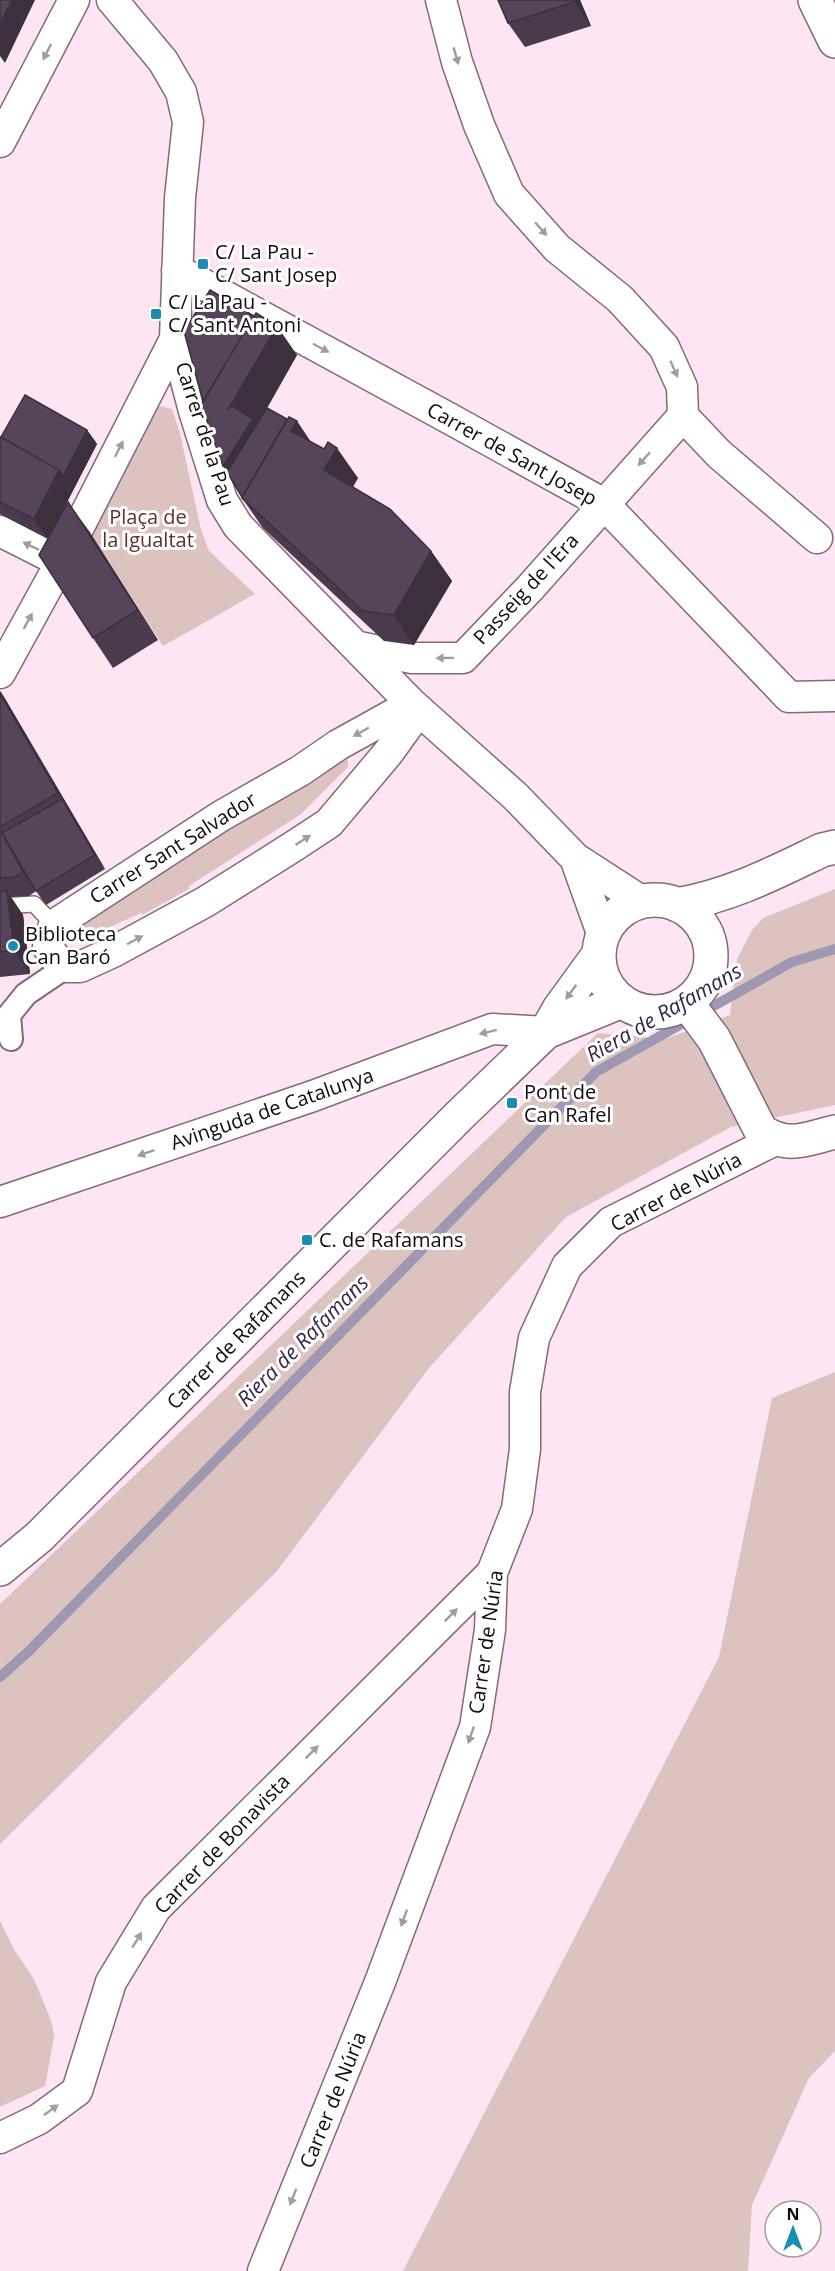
<svg xmlns="http://www.w3.org/2000/svg" width="835" height="2271" font-family="'Open Sans',sans-serif">
<rect width="100%" height="100%" fill="#fee5f3"/>
<path fill="#ddc3bf" d="M156,405L172,409L180,433L201,530L209,551L255,594L163,646L89,531Z
M344,758L348,759V767L301,814L189,886V889L142,915L141,913L84,939H77L69,932L236,824Z
M835,889V1105L731,1127L566,1217L429,1368L277,1571L0,1844V1604L598,1033L665,1039L730,1015L737,959L752,930L763,918Z
M835,1372V2051L809,2078L752,2205L748,2271H403L719,1657L772,1398Z
M0,1921L15,1951L34,1979L52,2023L54,2037L45,2086L0,2107Z"/>
<g fill="none" stroke-linecap="round" stroke-linejoin="round">
<path stroke="#9e98b3" stroke-width="10" d="M0,1677L29,1651L596,1072L792,962L835,949"/>
<defs>
<path id="service" d="M0,906L34,904L54,925"/>
<path id="pedestrian" d="M11,1039L9,1015L26,994L66,967"/>
<path id="minor" d="M112,0L163,61L181,92L188,122L180,198L175,339L194,411L222,500L238,526L412,704L515,796L575,858L643,902
M441,0L457,62L479,125L509,194L557,248L620,299L664,347L682,387L683,416L719,454L817,538
M0,142L74,0
M177,270L454,421L604,504L789,697L835,696
M0,531L61,562
M359,647L412,658H463L530,588L683,416
M0,673L61,562L175,339
M412,704L338,745L300,771L221,816L54,925L48,947L56,959L66,967H80L113,952L205,902L294,846L329,823L388,753L419,710
M575,858L603,936
M0,1202L313,1096L492,1029L546,1032
M0,2138L39,2119L77,2091L111,1982L156,1908L492,1573
M263,2271L380,1982L475,1727L490,1630L492,1573L517,1509L525,1449V1392L534,1338L567,1266L611,1222L775,1140"/>
<path id="tertiary" d="M815,0L835,41
M599 956a56 56 0 1 1 112 0a56 56 0 1 1-112 0Z
M677,905C732,895 772,874 822,850L835,847
M687,1003L714,1039L761,1131C788,1149 806,1139 835,1132
M546,1032L622,1001
M0,1569L39,1537L459,1116L546,1032L559,1009L599,954"/>
</defs>
<use href="#service" stroke="#84697a" stroke-width="18"/>
<use href="#pedestrian" stroke="#84697a" stroke-width="26"/>
<use href="#minor" stroke="#84697a" stroke-width="33"/>
<use href="#tertiary" stroke="#84697a" stroke-width="36"/>
<use href="#service" stroke="#fff" stroke-width="15"/>
<use href="#pedestrian" stroke="#fff" stroke-width="22"/>
<use href="#minor" stroke="#fff" stroke-width="30"/>
<use href="#tertiary" stroke="#fff" stroke-width="33"/>
</g>
<path fill="#493a4d" d="M498,0H580L591,26L525,47L508,23Z
M254,316L297,355L261,419L311,442L358,478L353,487L431,551L452,581L414,645L384,641L263,528L242,498L223,466Z
M87,430L97,444L48,539L0,514V437Z
M89,531L158,640L113,668L93,638Z
M0,691L105,869L46,905L36,891L29,896L11,897L23,915L30,974L0,977Z"/>
<path fill="#3c303f" d="M12,0H35L5,63L0,56V25Z
M573,0H580L591,26L574,2Z
M277,326L297,355L257,425L244,496L223,466L205,410Z
M297,421L317,451L247,502Z
M87,430L97,444L48,539L34,519L59,470Z
M337,448L358,478L345,499L324,470Z
M68,502L89,531L158,640L138,610Z
M431,551L452,581L414,645L394,615Z
M0,691L3,695L105,869L95,855L58,793L0,694Z
M0,829L12,847L36,891L23,872Z
M7,891L23,915L30,974L14,950Z"/>
<path fill="#55445a" stroke="#3c303f" stroke-width="1.5" d="M0,0H12L0,25Z
M498,0H573L574,2L508,23Z
M210,290L254,316L203,402L184,331Z
M256,313L277,326L228,410L232,406L253,419L223,466L201,404Z
M25,395L87,430L63,476L59,470L1,437Z
M267,408L287,419L242,497L227,472Z
M289,417L297,421L291,431L324,449L328,442L337,448L324,470L390,509L431,551L394,615L363,611L242,498Z
M0,437L59,470L34,519L0,502Z
M68,502L138,610L93,638L39,555Z
M0,694L58,793L0,827Z
M62,799L95,855L36,891L2,833Z
M0,830L23,872L15,877L0,878Z
M0,891H7L14,950L0,952Z"/>
<defs><path id="oneway-solid" d="M-6-.8H1V-3.2L6.5 0L1 3.2V.8H-6Z" transform="scale(1.5)"/></defs>
<g fill="#a19d9f">
<use href="#oneway-solid" transform="translate(47 52) rotate(117)"/>
<use href="#oneway-solid" transform="translate(456 56) rotate(74)"/>
<use href="#oneway-solid" transform="translate(541 229) rotate(49)"/>
<use href="#oneway-solid" transform="translate(321 348) rotate(28)"/>
<use href="#oneway-solid" transform="translate(674 369) rotate(66)"/>
<use href="#oneway-solid" transform="translate(119 449) rotate(-63)"/>
<use href="#oneway-solid" transform="translate(644 459) rotate(132)"/>
<use href="#oneway-solid" transform="translate(31 546) rotate(-154)"/>
<use href="#oneway-solid" transform="translate(28 621) rotate(-61)"/>
<use href="#oneway-solid" transform="translate(445 658) rotate(179)"/>
<use href="#oneway-solid" transform="translate(361 732) rotate(151)"/>
<use href="#oneway-solid" transform="translate(303 840) rotate(-33)"/>
<use href="#oneway-solid" transform="translate(135 940) rotate(-28)"/>
<use href="#oneway-solid" transform="translate(571 992) rotate(126)"/>
<use href="#oneway-solid" transform="translate(488 1032) rotate(166)"/>
<use href="#oneway-solid" transform="translate(146 1153) rotate(161)"/>
<use href="#oneway-solid" transform="translate(451 1615) rotate(-45)"/>
<use href="#oneway-solid" transform="translate(471 1735) rotate(109)"/>
<use href="#oneway-solid" transform="translate(312 1752) rotate(-45)"/>
<use href="#oneway-solid" transform="translate(404 1918) rotate(110)"/>
<use href="#oneway-solid" transform="translate(137 1940) rotate(-59)"/>
<use href="#oneway-solid" transform="translate(51 2110) rotate(-36)"/>
<use href="#oneway-solid" transform="translate(293 2197) rotate(112)"/>
</g>
<g fill="#1d8cb1" stroke="#fff" stroke-width="2">
<rect x="197" y="258" width="12" height="12" rx="3"/>
<rect x="150" y="308" width="12" height="12" rx="3"/>
<circle cx="13" cy="946" r="6"/>
<rect x="506" y="1097" width="12" height="12" rx="3"/>
<rect x="301" y="1234" width="12" height="12" rx="3"/>
</g>
<g text-anchor="middle" stroke-width="6" stroke-linejoin="round" paint-order="stroke">
<g font-size="20" fill="#13090f" stroke="#fff" text-anchor="start">
<text x="215" y="259">C/ La Pau -<tspan x="215" dy="23">C/ Sant Josep</tspan></text>
<text x="168" y="309">C/ La Pau -<tspan x="168" dy="23">C/ Sant Antoni</tspan></text>
<text x="25" y="941">Biblioteca<tspan x="25" dy="23">Can Baró</tspan></text>
<text x="524" y="1099">Pont de<tspan x="524" dy="23">Can Rafel</tspan></text>
<text x="319" y="1247">C. de Rafamans</text>
</g>
<g font-size="20" fill="#13090f" stroke="#fff">
<text transform="translate(205 434) rotate(72)" y="7">Carrer de la Pau</text>
<text transform="translate(512 454) rotate(29)" y="7">Carrer de Sant Josep</text>
<text transform="translate(526 589) rotate(-47)" y="7">Passeig de l'Era</text>
<text transform="translate(173 848) rotate(-32)" y="7">Carrer Sant Salvador</text>
<text transform="translate(272 1109) rotate(-19)" y="7">Avinguda de Catalunya</text>
<text transform="translate(676 1192) rotate(-28)" y="7">Carrer de Núria</text>
<text transform="translate(236 1340) rotate(-45)" y="7">Carrer de Rafamans</text>
<text transform="translate(486 1642) rotate(-82)" y="7">Carrer de Núria</text>
<text transform="translate(222 1844) rotate(-46)" y="7">Carrer de Bonavista</text>
<text transform="translate(333 2100) rotate(-68)" y="7">Carrer de Núria</text>
</g>
<g font-size="20" fill="#60302a" stroke="#fff">
<text x="148" y="524">Plaça de<tspan x="148" dy="23">la Igualtat</tspan></text>
</g>
<g font-size="21" font-style="italic" fill="#32264e" stroke="#fff">
<text transform="translate(664 1013) rotate(-30)" y="7">Riera de Rafamans</text>
<text transform="translate(303 1341) rotate(-45)" y="7">Riera de Rafamans</text>
</g>
</g>
<g transform="translate(793 2229)"><circle r="28" fill="#ffffff" stroke="#a19d9f" stroke-width="1.5"/>
<path d="M0-4.5L10 22L0 15L-10 22Z" fill="#1d8cb1"/>
<text y="-9" font-size="16" font-weight="bold" text-anchor="middle" fill="#13090f">N</text>
</g>
</svg>
